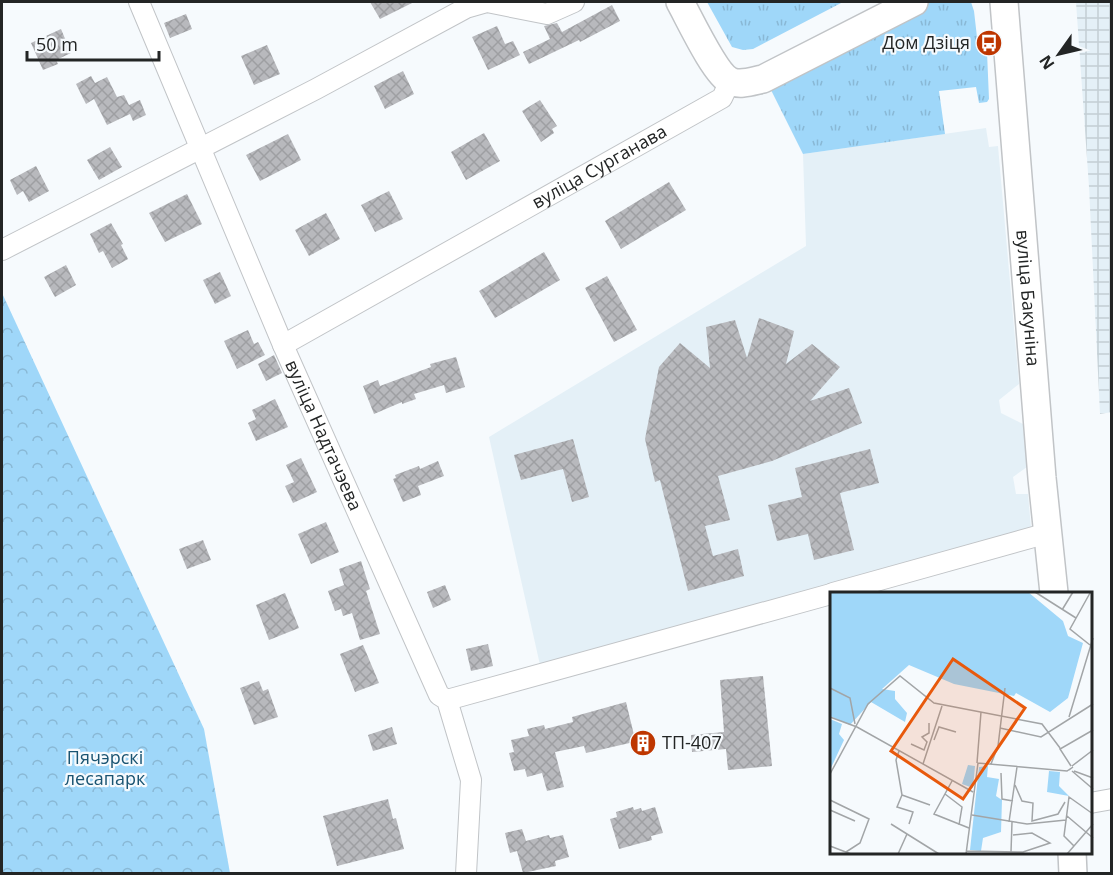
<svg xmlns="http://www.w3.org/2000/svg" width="1113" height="875" font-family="'Open Sans',sans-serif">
<defs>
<pattern id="industrial-grid" width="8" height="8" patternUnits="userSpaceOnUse" patternTransform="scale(1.5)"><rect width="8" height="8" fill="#e4f0f7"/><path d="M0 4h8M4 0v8" fill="none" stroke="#c3ced4"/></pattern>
<pattern id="grass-tufts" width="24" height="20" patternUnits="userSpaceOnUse" patternTransform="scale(1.5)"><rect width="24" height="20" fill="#9fd7f9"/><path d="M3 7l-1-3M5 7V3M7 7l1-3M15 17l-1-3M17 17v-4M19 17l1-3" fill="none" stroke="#89b8d5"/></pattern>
<pattern id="forest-crowns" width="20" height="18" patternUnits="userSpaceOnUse" patternTransform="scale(1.5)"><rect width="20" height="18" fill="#9fd7f9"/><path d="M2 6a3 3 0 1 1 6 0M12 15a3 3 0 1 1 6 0" fill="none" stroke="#89b8d5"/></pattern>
<pattern id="building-cross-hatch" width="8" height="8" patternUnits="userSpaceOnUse" patternTransform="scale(1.5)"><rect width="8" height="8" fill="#b8b9bd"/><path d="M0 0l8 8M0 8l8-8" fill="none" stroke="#9e9fa2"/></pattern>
</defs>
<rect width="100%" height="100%" fill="#f6fafd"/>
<path fill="#e4f0f7" d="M986,128L989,147L998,146L1019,384L999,400L1001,413L1023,424L1027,467L1013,477L1016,494H1028L1031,528L540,665L489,437L806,246L803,154Z"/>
<path fill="url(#industrial-grid)" d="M1076,2H1111L1112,412L1100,414L1089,187Z"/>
<path fill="url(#grass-tufts)" d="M707,2H843L753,49L743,50L732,47Z
M922,2H971L974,11L978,46L984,47L987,52L989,99L987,102L979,103L976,87L939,91L945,134L803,154L769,86Z"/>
<path fill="url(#forest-crowns)" d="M2,293L204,729L230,873H2Z"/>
<path fill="url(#building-cross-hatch)" d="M370,2H414L380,19Z
M612,5L620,21L580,42L579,40L529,64L523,52L550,39L544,26L557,23L562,32Z
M186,14L192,29L170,38L164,23Z
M497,26L505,44L513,41L520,55L488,70L472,37Z
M61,29L71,53L56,60L58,64L43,70L31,43Z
M267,45L280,74L254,85L241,56Z
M403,71L414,94L385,109L374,86Z
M91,76L95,83L107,77L117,97L124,95L129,105L140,100L146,115L133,121L130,114L107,125L94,99L86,104L76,84Z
M540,100L557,126L552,129L554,133L541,142L522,111Z
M484,133L500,161L466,180L451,152Z
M288,134L301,160L260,181L246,155Z
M110,147L122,167L99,180L87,160Z
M36,166L49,191L29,202L23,191L17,195L10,180Z
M669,182L686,210L621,249L605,221Z
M389,191L403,219L375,232L361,205Z
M187,194L202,224L165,242L149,213Z
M326,213L340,239L309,256L295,230Z
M111,223L123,244L121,245L128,259L112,268L103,251L99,253L90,234Z
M544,252L560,280L495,318L479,291Z
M66,265L76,285L55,297L44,277Z
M220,272L231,296L215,304L203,280Z
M607,276L637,330L614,342L585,288Z
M759,318L794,331L786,364L812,344L840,367L810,401L849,388L862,423L772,461L718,476L730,520L705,526L713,556L738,549L744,576L688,591L660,480L655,482L645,439L659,367L680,343L710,368L706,327L735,320L747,358Z
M248,330L254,344L258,342L265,355L237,369L224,341Z
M274,355L282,373L266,381L258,364Z
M456,357L465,387L446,393L444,385L414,394L416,399L402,404V402L374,414L363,386L378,380L380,386L431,367L430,364Z
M275,399L288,427L256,441L248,423L256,419L252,410Z
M573,439L589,497L572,502L563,469L521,480L514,455Z
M870,449L879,483L840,493L854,550L814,560L808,534L777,541L768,505L802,497L795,468Z
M301,458L317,492L293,503L285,486L294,482L286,465Z
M438,461L444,476L418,486L421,495L403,502L393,479L396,478L395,475L419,466L420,469Z
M326,522L339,552L311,564L298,534Z
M203,540L211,560L187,569L179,549Z
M361,561L370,589L366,591L380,634L360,640L352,613L343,616L341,609L335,611L328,591L344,585L339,569Z
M445,585L451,600L433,608L427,592Z
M285,593L299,628L269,640L256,605Z
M488,644L493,666L471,671L466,649Z
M363,645L379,683L355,692L340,654Z
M763,676L772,766L728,770L726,749L692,752L691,735L724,732L720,680Z
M259,681L263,691L268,689L278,717L254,725L240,688Z
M626,702L634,735L651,733L653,750L635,752L634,742L586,753L584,746L555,752L564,787L547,791L542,773L527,777L525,769L514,771L509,753L514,752L511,740L529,736L527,729L544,725L545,729L573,722L572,717Z
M392,727L397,744L373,751L368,735Z
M388,799L393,819L396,818L404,849L337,866L323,816Z
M633,807L634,810L641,808L642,811L655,807L663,833L651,836L652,840L619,849L610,819L617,817L616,812Z
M522,829L526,841L549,835L550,838L563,835L569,857L555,861L556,866L523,873L517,851L510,853L505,833Z"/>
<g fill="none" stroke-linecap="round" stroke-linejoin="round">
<defs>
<g id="street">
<path id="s1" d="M139,2L283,345L439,695L447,700L471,780L466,874"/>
<path d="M2,250L316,89L466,8L487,2L547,14L574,2"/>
<path id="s2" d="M283,345L722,98L730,81"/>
<path d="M833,593L1048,533"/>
<path d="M447,700L831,594"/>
<path d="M1090,803L1112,799"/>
</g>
<g id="secondary">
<path d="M680,2C689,18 715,74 730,81C740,86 753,81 763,79L914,2"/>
<path id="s3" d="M1004,2L1042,478L1054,593"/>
<path d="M1072,852L1073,874"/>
</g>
</defs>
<use href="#street" stroke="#c1c4c7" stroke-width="22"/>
<use href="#secondary" stroke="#c1c4c7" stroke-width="30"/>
<use href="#street" stroke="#fff" stroke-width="20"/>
<use href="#secondary" stroke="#fff" stroke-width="27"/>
</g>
<defs>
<symbol id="bus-disc" viewBox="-11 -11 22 22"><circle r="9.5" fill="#be3600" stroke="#f6fafd"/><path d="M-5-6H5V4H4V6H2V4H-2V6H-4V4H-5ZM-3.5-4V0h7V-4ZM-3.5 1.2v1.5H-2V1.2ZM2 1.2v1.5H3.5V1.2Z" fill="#fff"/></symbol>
<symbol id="building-disc" viewBox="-11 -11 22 22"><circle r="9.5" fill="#be3600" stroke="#f6fafd"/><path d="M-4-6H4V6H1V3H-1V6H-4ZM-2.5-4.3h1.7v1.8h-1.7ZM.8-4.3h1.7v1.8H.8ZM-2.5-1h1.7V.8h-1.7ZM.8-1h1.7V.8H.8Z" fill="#fff"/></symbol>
</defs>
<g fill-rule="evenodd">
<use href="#bus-disc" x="974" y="28" width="30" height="30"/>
<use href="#building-disc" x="628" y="728" width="30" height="30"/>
</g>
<g text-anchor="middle" stroke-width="4.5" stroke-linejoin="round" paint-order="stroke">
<g font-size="18" fill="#232525" stroke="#f6fafd" text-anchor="end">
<text x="970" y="49">Дом Дзіця</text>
<text x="662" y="749" text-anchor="start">ТП-407</text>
</g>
<g font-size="18" fill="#232525" stroke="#f6fafd">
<text dy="6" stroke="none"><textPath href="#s2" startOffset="363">вуліца Сурганава</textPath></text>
<text dy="6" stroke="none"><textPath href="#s3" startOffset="297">вуліца Бакуніна</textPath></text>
<text dy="6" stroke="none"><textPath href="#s1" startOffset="471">вуліца Надтачэева</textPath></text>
</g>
<g font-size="18" fill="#195472" stroke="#f6fafd">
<text x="105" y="764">Пячэрскі<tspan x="105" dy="21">лесапарк</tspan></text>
</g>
</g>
<g transform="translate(830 592)">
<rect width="262" height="262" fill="#f6fafd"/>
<path d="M138,173L145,174L143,196L132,192ZM158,174L157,185L169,187L166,204L172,208L171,240L153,246L151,259L140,258L149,175Z" fill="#9fd7f9"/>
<path d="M0,0H198L233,29L238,44L253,51L238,106L220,120L186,101L184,104L124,92L79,73L52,97L65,99V107L77,121L75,130L41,110L20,133L0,124ZM0,127L12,132L9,142L14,148L0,178Z" fill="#9fd7f9"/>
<path d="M219,179L230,180L229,194L239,204L217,200Z" fill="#9fd7f9"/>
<path fill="none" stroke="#a2a5a7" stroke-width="1.5" d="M205,0L246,26M232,18L243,0M260,53L240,37L260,1M0,96L20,106L25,132M0,125L27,135L143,200M239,125L263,46M170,136L211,145L263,112M104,148L109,135L126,140M81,152L94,158L97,150L92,145L99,141V131M69,159L66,168L72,203L67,215L83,220L79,232M147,171L151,120M93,172L112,114M161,172L168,154L175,96M241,174L230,157L263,138M242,174L263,158M242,179L263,197M244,179L263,186M171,181L172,207L183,209M0,182L38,112L70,84L104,111L212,132L230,156M122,189L104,222L139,236M185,193L192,209L203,211L202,229L228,222L235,210M115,202L132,215L129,233M72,203L100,213M0,208L39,227L30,251L16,260M0,218L25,229M142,223L197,232L236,228M237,224L263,246M179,230L187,175M61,232L109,262M0,254L21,262M244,254L234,244L239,205L263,222M136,259L193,260L220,251L202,241L183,243M181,260L182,230M68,262L77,242M136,262L148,171L237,179L243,175L239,178M237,262L263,232"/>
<path fill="#e8590c" fill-opacity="0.15" stroke="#e8590c" stroke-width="3" d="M123,67L195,116L133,207L61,159Z"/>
<rect width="262" height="262" fill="none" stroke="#232525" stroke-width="3"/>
</g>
<rect width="1113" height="875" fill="none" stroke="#232525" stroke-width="6"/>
<g transform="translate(1059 54) rotate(236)" stroke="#f6fafd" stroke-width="4.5" paint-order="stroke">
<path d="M0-4.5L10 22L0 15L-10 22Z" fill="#232525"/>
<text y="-9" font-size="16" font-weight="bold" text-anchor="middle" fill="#232525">N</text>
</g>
<path d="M27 51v9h132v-9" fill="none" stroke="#232525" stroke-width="3"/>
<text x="36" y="51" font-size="18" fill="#232525" stroke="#f6fafd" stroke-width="4.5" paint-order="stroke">50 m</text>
</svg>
